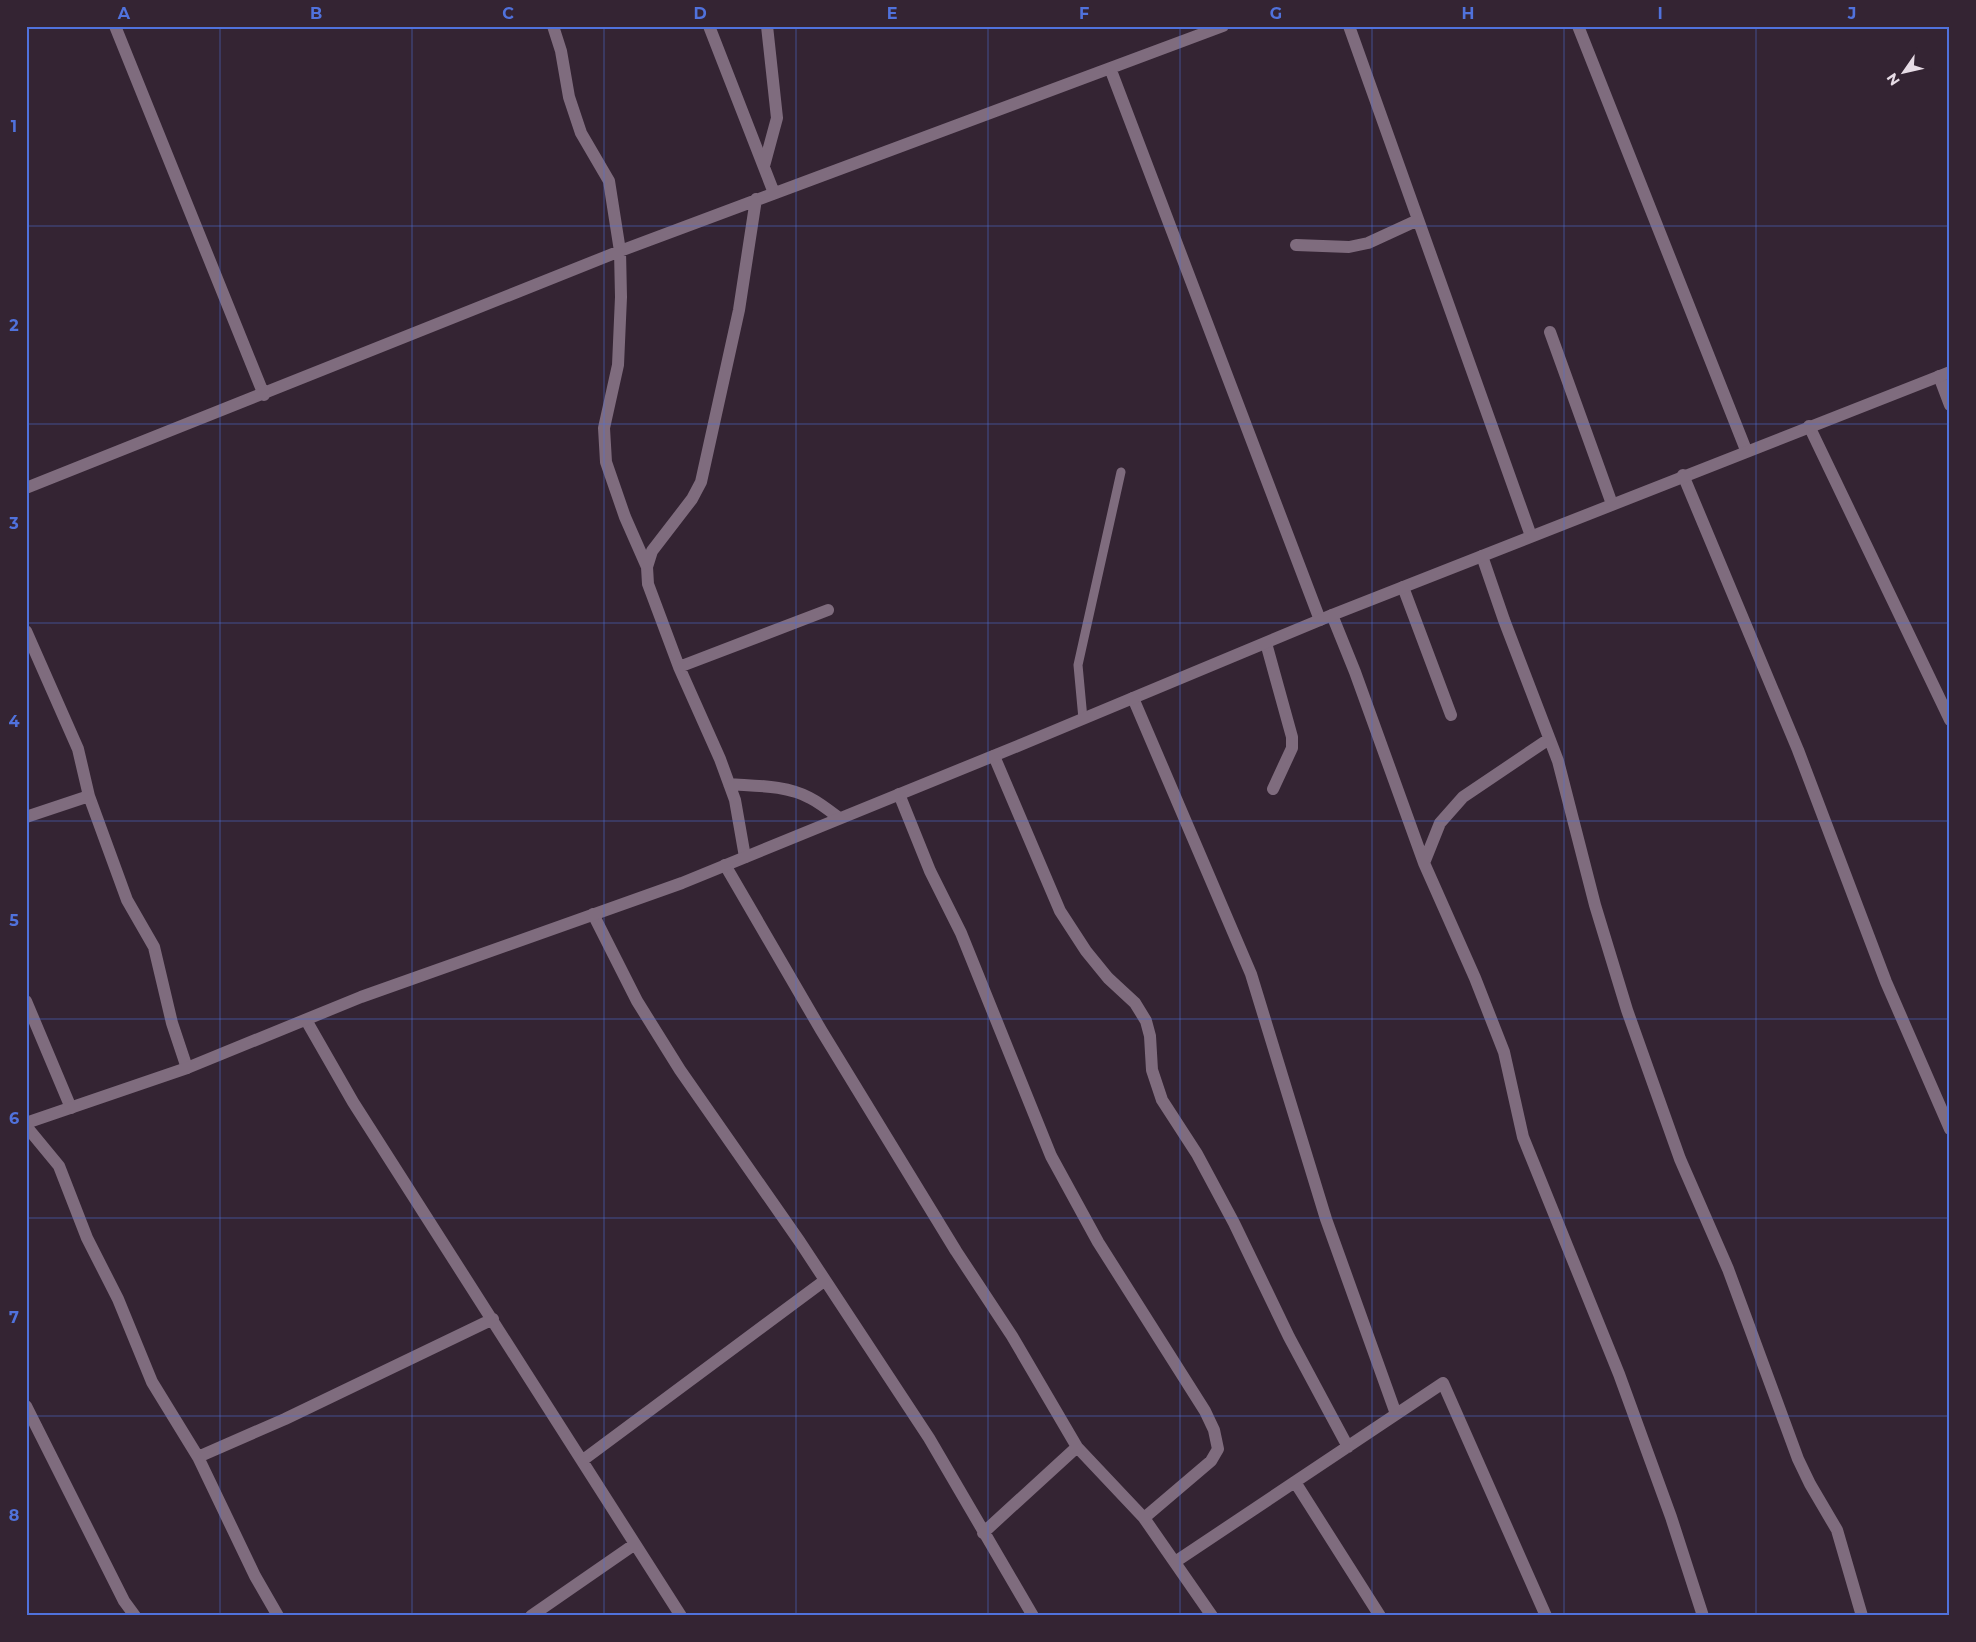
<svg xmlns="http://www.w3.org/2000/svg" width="1976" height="1642" font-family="Montserrat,sans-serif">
<rect width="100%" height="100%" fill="#342433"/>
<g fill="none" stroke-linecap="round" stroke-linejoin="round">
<path stroke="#7f6c7e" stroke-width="9" d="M1083,719L1078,665L1121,472"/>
<path stroke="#7f6c7e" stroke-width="12" d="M115,26L264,395
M553,26L561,51L569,97L581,133L609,181L620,251L621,297L618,365L604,428L606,462L625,517L647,567
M709,26L774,193
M1349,26L1531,536
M1578,26L1746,450
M1110,68L1320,620
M764,166L777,118L767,26
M1296,245L1349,247L1368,243L1418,220
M1550,332L1612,504
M1939,376L1950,405
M1809,426L1950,720
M1683,475L1798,750L1886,982L1950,1129
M26,488L620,251L1223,26
M1482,556L1504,620L1558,761L1595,905L1627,1010L1680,1159L1728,1269L1798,1459L1810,1484L1837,1530L1862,1616
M1403,587L1451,715
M1332,615L1355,672L1424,863L1475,978L1504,1052L1523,1137L1619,1374L1671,1517L1703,1616
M26,631L78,749L89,796L127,900L154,947L172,1023L187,1068
M1266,643L1292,737V748L1273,789
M679,667L828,610
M1133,698L1251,974L1326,1219L1396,1414
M994,756L1060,911L1086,951L1108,978L1135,1003L1146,1021L1150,1036L1152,1070L1162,1100L1197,1154L1234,1223L1289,1337L1348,1447
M729,784C755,786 786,785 810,798C820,803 830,811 839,818
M899,794L930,871L961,933L1051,1156L1098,1242L1205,1411L1214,1430L1218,1449L1211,1461L1144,1518
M26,817L89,796
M745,857L735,800L720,759L679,667L648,584L647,567L652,551L692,499L701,482L739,310L756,199
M1424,863L1440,823L1463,797L1549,739
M725,865L821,1030L956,1251L1012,1336L1077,1447L1144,1518L1212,1616
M593,914L637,1001L680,1070L800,1242L929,1438L1033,1616
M26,1001L71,1108
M306,1020L353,1102L681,1616
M26,1126L59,1166L87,1238L118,1299L152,1382L198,1457L285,1419L493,1319
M26,1406L124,1601L135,1616
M198,1457L255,1576L278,1616
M583,1460L824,1281
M1295,1482L1380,1616
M983,1533L1077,1447
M1175,1562L1443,1383L1546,1616
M531,1616L635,1544"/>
<path stroke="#7f6c7e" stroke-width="12" d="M26,1123L187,1068L361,997L682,883L1025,743L1332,615L1950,372"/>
</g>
<path fill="none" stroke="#5072dc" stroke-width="1" stroke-opacity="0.55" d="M220,26V1616M412,26V1616M604,26V1616M796,26V1616M988,26V1616M1180,26V1616M1372,26V1616M1564,26V1616M1756,26V1616M26,226H1950M26,424H1950M26,623H1950M26,821H1950M26,1019H1950M26,1218H1950M26,1416H1950"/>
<rect width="1976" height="1642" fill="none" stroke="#342433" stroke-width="55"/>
<g transform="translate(1904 72) rotate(236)" stroke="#342433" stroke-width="4" paint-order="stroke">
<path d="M0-4L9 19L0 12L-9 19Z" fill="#e7dce6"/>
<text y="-8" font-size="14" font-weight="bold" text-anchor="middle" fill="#e7dce6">N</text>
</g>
<rect x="28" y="28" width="1920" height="1586" fill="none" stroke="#5072dc" stroke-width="2"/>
<g font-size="16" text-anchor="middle" font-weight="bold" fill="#5072dc">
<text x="124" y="19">A</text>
<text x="316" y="19">B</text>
<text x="508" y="19">C</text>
<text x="700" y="19">D</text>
<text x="892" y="19">E</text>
<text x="1084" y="19">F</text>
<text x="1276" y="19">G</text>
<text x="1468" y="19">H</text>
<text x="1660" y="19">I</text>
<text x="1852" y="19">J</text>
<text x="14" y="132">1</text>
<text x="14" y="331">2</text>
<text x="14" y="529">3</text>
<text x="14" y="727">4</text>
<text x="14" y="926">5</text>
<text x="14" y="1124">6</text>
<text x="14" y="1323">7</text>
<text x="14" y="1521">8</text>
</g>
</svg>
